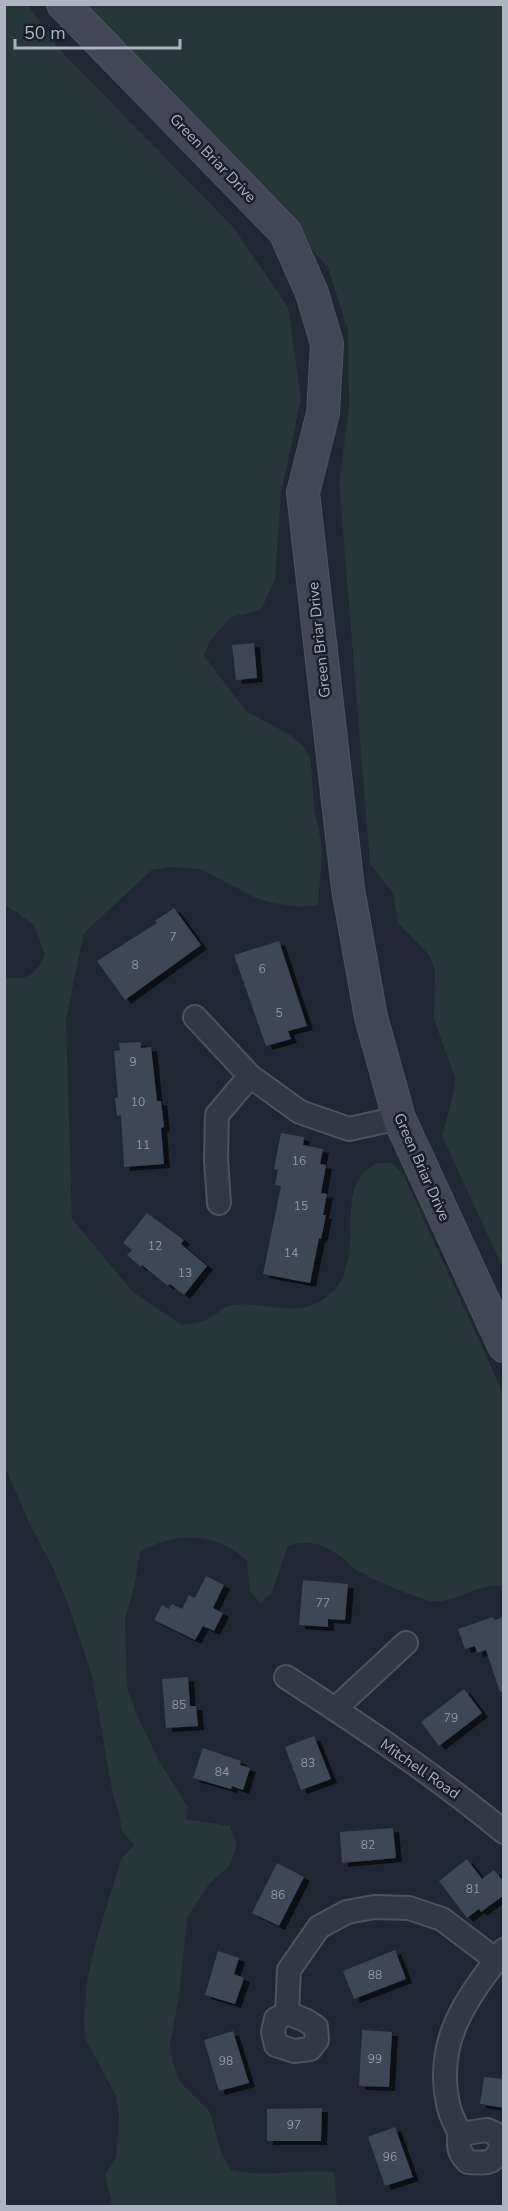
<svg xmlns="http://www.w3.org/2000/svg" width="508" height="2211" font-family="'Nunito Sans',sans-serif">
<defs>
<filter id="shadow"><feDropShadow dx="6" dy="4" stdDeviation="0" flood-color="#0009"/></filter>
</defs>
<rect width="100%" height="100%" fill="#202633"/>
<path fill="#263639" d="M28,5L61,51L233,227L288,307L301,399L281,493L275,579L261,610L231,617L210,641L204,656L246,711L290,735L303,746L311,760L314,809L321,841L322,856L318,905L303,907L272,903L256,898L200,869L169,867L152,870L84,933L66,1019L72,1219L133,1292L182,1325C193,1324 203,1322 213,1316C218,1313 222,1308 228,1306C265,1298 297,1323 330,1294C370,1260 330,1187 374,1165C378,1162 386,1163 392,1163L403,1174L503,1393V1587C479,1581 450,1608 427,1600C407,1594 376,1581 358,1571C352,1568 349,1563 344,1559C325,1545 312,1538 288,1546L272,1592L261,1604L250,1591L247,1561C216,1532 176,1531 140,1552L135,1583L125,1619L127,1688L138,1717L159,1761L188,1807L186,1819L230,1826L237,1844L230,1865L209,1884L187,1918L179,1997L170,2044L173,2064L181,2083L210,2112L221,2152L231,2170C265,2178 300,2169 334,2172L337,2206H112L105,2174L116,2158L119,2117L116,2096L85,2038L84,2019L87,1980L97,1938L121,1859L134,1845L123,1832L111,1785L92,1675L72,1615L54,1570L31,1527L5,1467V977C26,982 36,974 45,955L34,925L4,904V5Z
M88,5H503V1268L442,1136L454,1091L455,1078L434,1019L435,971L430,956L398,923L393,893L370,864L339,482L349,408L348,330L328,268L257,185L135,58Z"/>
<path fill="#3e4656" filter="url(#shadow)" d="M254,643L257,678L236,680L232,645Z
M174,908L201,945L125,1000L97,961L157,923L155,921Z
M279,941L307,1026L288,1031L291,1039L266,1046L234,955Z
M141,1042V1048L151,1047L157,1101H161L164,1127L161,1128L164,1164L124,1167L121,1115L117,1116L115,1098L118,1097L114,1051L120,1050L119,1043Z
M281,1133L304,1137L303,1145L323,1149L320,1164L326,1165L321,1193L327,1194L323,1215H326L321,1239L319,1238L310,1283L263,1274L281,1186L275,1185L278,1170L274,1169Z
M147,1213L184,1240L181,1244L207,1266L184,1295L170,1284L168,1286L142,1265L141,1267L127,1255L132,1250L123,1243Z
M206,1576L224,1585L213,1608L223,1613L214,1631L203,1626L195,1640L154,1620L162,1605L169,1609L172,1604L182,1609L189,1595L195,1598Z
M303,1580L348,1584L345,1620L328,1619V1627L299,1625Z
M493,1617L494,1620L504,1617V1692H500L486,1650L477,1653L475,1646L465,1649L458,1629Z
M188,1677L190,1706H196L198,1726L166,1728L162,1679Z
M464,1689L482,1713L439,1746L421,1722Z
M314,1736L331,1779L301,1790L285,1747Z
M203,1748L241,1761L240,1765L250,1768L243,1790L232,1786L231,1789L193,1778Z
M393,1828L396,1858L342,1863L340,1832Z
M467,1859L482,1879L494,1870L504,1882V1895L481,1912L479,1909L467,1918L439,1881Z
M277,1863L304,1877L279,1926L252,1913Z
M395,1950L406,1979L354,1999L343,1971Z
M218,1951L239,1958L234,1974L244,1978L235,2004L205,1995Z
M362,2030L392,2032L389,2087L359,2086Z
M233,2031L249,2083L219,2091L204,2040Z
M484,2077L504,2079V2108L480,2104Z
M322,2108L321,2141H267V2109Z
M395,2127L413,2177L385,2186L368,2137Z"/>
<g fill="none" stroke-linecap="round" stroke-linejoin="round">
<defs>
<path id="street" d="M195,1017L250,1076L300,1112L349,1129L399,1118
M219,1203L216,1159L217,1115L250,1076
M286,1677C360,1725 435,1775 504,1832
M335,1709L406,1643
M287,2013L289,1970L319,1927L347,1912L374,1907L409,1908L442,1919L496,1960
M287,2013L305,2020L316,2027L317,2040L310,2049L294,2051L276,2045L273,2032L276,2019Z
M487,2130L496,2134L502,2144C495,2165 488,2163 468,2162C459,2154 457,2146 460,2134Z
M460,2134C456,2125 451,2116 449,2108C433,2042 466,1999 504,1950"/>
<path id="secondary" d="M63,4L285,232L312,293L327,344L323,413L303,493L348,889L371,1017L399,1118L504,1346"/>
</defs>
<use href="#street" stroke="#4e535f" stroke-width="26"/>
<use href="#secondary" stroke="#4e535f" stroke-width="34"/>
<use href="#street" stroke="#333844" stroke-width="22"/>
<use href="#secondary" stroke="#424757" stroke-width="32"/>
</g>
<g text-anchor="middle" stroke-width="5" stroke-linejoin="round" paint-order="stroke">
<g font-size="12" fill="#9198a6">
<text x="173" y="941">7</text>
<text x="135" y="969">8</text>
<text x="262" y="973">6</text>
<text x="279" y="1017">5</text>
<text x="133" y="1066">9</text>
<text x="138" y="1106">10</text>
<text x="143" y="1149">11</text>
<text x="299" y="1165">16</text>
<text x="301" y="1210">15</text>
<text x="155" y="1250">12</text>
<text x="291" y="1257">14</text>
<text x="185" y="1277">13</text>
<text x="323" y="1607">77</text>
<text x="179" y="1709">85</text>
<text x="451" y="1722">79</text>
<text x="308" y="1767">83</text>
<text x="222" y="1776">84</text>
<text x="368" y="1849">82</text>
<text x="473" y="1893">81</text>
<text x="278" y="1899">86</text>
<text x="375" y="1979">88</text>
<text x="375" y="2063">99</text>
<text x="226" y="2065">98</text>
<text x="294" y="2129">97</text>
<text x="390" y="2161">96</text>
</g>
<g font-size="15" fill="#adb3c1" stroke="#191e29">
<text transform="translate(213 158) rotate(46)" y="5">Green Briar Drive</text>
<text transform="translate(319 640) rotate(-96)" y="5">Green Briar Drive</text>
<text transform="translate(422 1167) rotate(66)" y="5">Green Briar Drive</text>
<text transform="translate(420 1769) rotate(35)" y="5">Mitchell Road</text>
</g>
</g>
<rect width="508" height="2211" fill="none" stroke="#adb3c1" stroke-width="12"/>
<path d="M15 39v9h165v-9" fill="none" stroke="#adb3c1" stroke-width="3"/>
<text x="24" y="39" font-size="18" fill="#adb3c1" stroke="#191e29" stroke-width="4.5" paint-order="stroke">50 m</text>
</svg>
